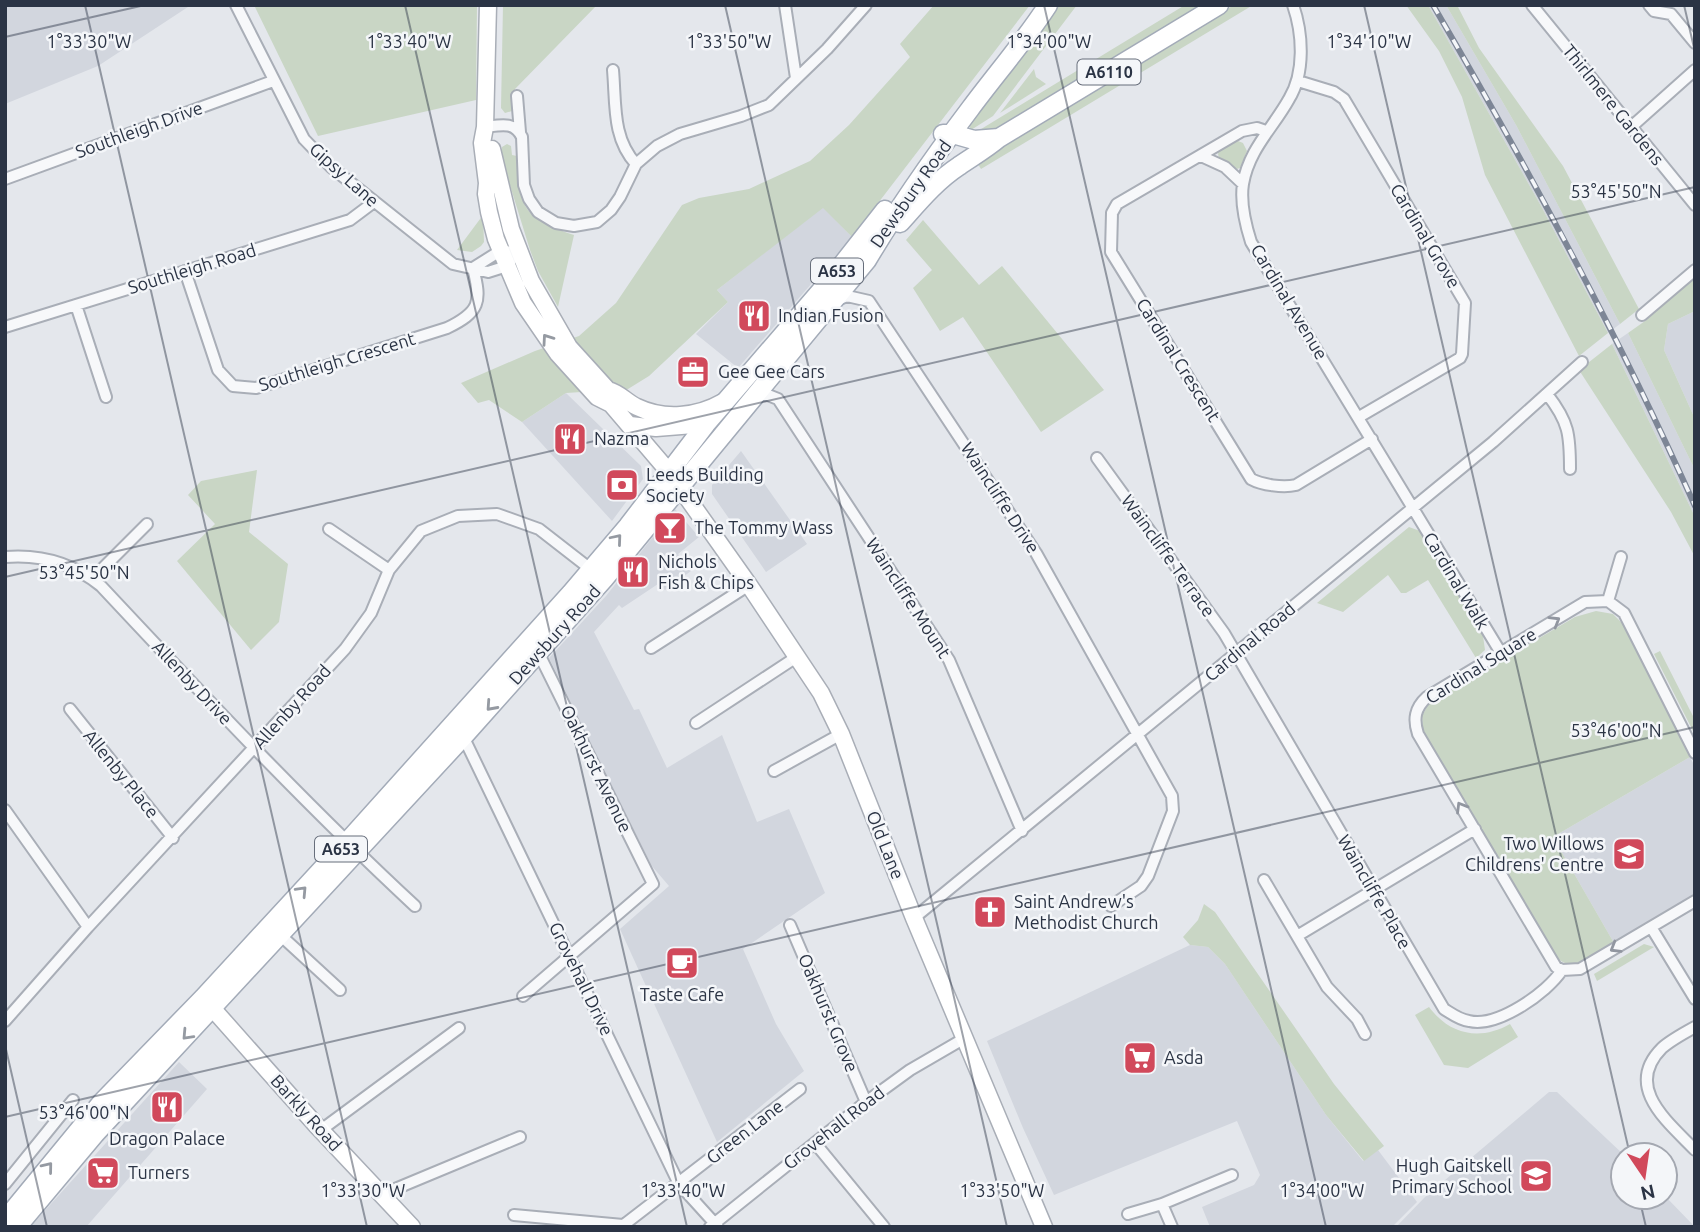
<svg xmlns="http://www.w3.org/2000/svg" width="1700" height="1232" font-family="Ubuntu,sans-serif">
<rect width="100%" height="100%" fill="#e4e7ec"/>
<path fill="#d2d6de" d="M5,5H191L98,66L5,104Z
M1428,5H1446L1516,125L1620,324L1608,333L1541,206Z
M823,207L852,237L738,368L696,334L728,302L717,290Z
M1695,311V419L1664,350L1668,324Z
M1628,333L1695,470V517L1612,344Z
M566,393L641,466L643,479L612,521L522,422Z
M741,451L807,544L766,572L712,494V485Z
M675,509L699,537L678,554L691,571L665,590L658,584L622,608L619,605L594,632L634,710L639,709L667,768L722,735L757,822L789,809L825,893L743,949L776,1024L804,1071L717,1142L620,929L669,886L651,865L549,658L606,596Z
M1690,757L1695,767V895L1614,943L1553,837Z
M1190,945L1208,947L1225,964L1326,1115L1363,1161L1378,1150L1417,1202L1392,1227H1210L1202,1207L1254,1185L1260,1175L1237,1121L1054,1195L1023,1128L987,1041Z
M179,1062L207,1089L86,1227L31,1226Z
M1549,1092H1557L1624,1155L1623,1197L1665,1196L1695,1227H1396L1425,1197Z"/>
<path fill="#c9d6c5" d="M254,5H477L476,100L318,136Z
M503,5H597L515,89V106L512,111L505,113L501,108Z
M934,5H1030L852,237L823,208L717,290L728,302L649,376L628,389L566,393L522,422L489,400L478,403L461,383L535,351L579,336L616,303L682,205L699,198L749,189L810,161L849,125L910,57L900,44Z
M1056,5H1077L993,116L971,130L968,124Z
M1185,5H1204L1000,130L973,134Z
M1234,5H1253L981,169L976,161Z
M1406,5H1428L1541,206L1608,333L1579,356L1485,175L1462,97L1439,51Z
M1446,5H1457L1479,48L1563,166L1639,309L1620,324L1516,125Z
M1034,69L1036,77L1046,84L1000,113Z
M1238,141L1243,143L1247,151L1240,168L1237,169L1219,158L1218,154L1219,150Z
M507,144L511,146L512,155L517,156C518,207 524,219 574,235L558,307L538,271L530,250L501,156L502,147Z
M483,215L484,242L481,246L472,252L457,250Z
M923,220L979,285L1002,266L1104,390L1041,432L963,317L940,331L913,288L932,270L906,240Z
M1695,277V311L1668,324L1664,350L1695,419V470L1628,333L1645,321Z
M1612,344L1695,517V557L1671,512L1579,370Z
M257,470L249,532L288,564L279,622L251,650L177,561L215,524L188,495L201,481Z
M1409,527L1420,531L1483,636L1485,650L1476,658L1428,580L1406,593H1401L1388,575L1343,612L1317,603Z
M1596,611L1613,614L1624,625L1690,757L1553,837L1614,943L1579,964C1568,966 1560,962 1553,954L1423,731L1422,716L1429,703L1575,617Z
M1660,651L1695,720V735L1654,654Z
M1204,904L1215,912L1334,1084L1384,1146L1364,1161L1326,1115L1225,964L1208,947L1190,945L1183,937L1198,920Z
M1644,944L1654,947L1597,981L1594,974Z
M1429,1007C1450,1035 1480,1041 1510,1024L1518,1037L1468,1068L1444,1065L1415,1015Z"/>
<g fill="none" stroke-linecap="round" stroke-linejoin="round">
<defs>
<path id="street" d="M236,5L304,139L331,167L453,264L488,272L507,266L511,261
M785,5L796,78
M1293,5C1303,34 1305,73 1289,99C1273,128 1249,149 1243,184C1240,203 1245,223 1251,242L1501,653
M1532,5L1695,205
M1649,5L1654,11L1671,14L1695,43
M613,70C616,104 612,138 636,164
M1298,81L1334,92L1344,99L1465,303L1462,354L1460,358L1359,417
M517,96L520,132
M485,127C501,125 514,121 522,137L524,185L529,199L538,212L556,223L574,226L597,222L611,210L620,197L636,164L657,146L680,134L741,116L769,105L827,49L866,5
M1630,128L1695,70
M1266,131L1257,128L1242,131L1117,204L1112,213L1111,252L1251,479C1262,485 1283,488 1296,485L1372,439
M1201,156L1225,167L1243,184
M5,179L273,81
M473,268L500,251L518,252
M185,271L218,370L233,386L256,388L447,328C480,312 482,302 473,268
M837,300L847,296L869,301L1036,553L1172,796L1173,811L1148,876L1141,886L1111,906
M76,305L106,397
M1642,315L1695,270
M5,327L350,220L374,202
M1547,394C1569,422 1570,435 1570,469
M757,395H768L778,399L949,660L1022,831
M1097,458L1224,633L1444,1009C1452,1014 1460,1020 1469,1021C1497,1028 1547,993 1562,970
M329,529L389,570
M5,557C41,554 73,563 101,586C203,695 305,804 415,906
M92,579L147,524
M1608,601L1621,557
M651,648L749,585
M70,709L173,838
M696,723L798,656
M462,734L679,1184L718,1227
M1695,753L1624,613L1608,601L1585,602L1427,697C1415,708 1413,719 1418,734L1556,967L1562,970L1580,969L1695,901
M774,771L841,734
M5,810L88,927
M1264,880L1327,987L1357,1019L1365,1034
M914,918L1493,442L1582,362
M790,925L866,1102
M1651,927L1695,999
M278,933L340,990
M1297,936L1475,829
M523,996L653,884L539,654
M5,1021L88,927L345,649L371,613L389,570L421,531L458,516L497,514L539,529L593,571
M1695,1027C1684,1033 1671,1040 1662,1048C1623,1087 1668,1122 1695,1150
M321,1130L459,1028
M815,1143L884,1227
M5,1184L73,1100
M383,1194L520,1137
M1162,1204L1172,1227
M1128,1214L1162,1204L1232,1175
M514,1215L623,1225
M621,1227L800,1089
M710,1227L866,1102L910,1070L965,1038"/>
<path id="secondary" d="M488,5L485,127L482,143L487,183L486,194L489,212L496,239L523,303L558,354L597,397L611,404L669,472L749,585L821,693L841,734L914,918L1044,1227
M492,149L511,229L531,281L569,347L608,390L611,404
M608,390C620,393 626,402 637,407C664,420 697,417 723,402
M630,425L656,428L706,424
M205,1000L316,1125L412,1227"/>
<path id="primary" d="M943,134H953L974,140L999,138
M900,223C918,203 936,181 959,166C972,157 986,149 999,138L1219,5
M5,1220L102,1102L203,998L346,843L571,593L628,526L706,424L830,280L885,210
M17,1227L95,1134L463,737L604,579L867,260C898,208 933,158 970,109C996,74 1024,42 1048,5"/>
</defs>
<use href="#street" stroke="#a9aeb7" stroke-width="14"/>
<use href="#secondary" stroke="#a9aeb7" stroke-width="19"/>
<use href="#primary" stroke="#a3abb8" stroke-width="21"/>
<use href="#street" stroke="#f7f8fa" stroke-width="10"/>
<use href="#secondary" stroke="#fff" stroke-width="16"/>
<use href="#primary" stroke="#fff" stroke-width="18"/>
<defs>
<path id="rail" d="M1433,5C1528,168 1618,334 1695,506"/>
</defs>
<use href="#rail" stroke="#7d8696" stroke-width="6"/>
<use href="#rail" stroke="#f4f6f9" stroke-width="3.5" stroke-dasharray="10" stroke-linecap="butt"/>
</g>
<defs><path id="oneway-chevron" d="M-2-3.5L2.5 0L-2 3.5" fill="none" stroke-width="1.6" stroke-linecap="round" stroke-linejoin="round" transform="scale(1.75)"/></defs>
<g stroke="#959aa2">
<use href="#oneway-chevron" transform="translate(547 339) rotate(-125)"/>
<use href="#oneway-chevron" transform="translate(617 539) rotate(-50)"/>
<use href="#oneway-chevron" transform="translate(491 706) rotate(132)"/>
<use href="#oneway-chevron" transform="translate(302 891) rotate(-47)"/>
<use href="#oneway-chevron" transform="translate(187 1035) rotate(133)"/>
<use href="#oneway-chevron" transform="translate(48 1167) rotate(-51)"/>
</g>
<g stroke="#9196a0">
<use href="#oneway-chevron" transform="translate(1555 621) rotate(-31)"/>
<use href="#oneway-chevron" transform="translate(1461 807) rotate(-121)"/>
<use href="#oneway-chevron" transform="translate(1615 948) rotate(149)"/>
</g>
<path fill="none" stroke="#2b3445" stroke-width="2" stroke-opacity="0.45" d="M85,5L367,1227M405,5L687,1227M725,5L1007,1227M1044,5L1326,1227M1364,5L1630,1155M1684,5L1695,52M5,37L145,5M5,577L1695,187M5,1045L47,1227M5,1117L1695,727M1639,1197L1646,1227"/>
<defs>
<symbol id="restaurant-square" viewBox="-11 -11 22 22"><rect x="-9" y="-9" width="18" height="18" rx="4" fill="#d1495b" stroke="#f4f6f9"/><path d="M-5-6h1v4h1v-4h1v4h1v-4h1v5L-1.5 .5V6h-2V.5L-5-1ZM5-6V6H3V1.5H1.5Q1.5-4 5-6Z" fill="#fff"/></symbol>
<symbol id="office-square" viewBox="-11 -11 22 22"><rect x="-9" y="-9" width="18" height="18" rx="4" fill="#d1495b" stroke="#f4f6f9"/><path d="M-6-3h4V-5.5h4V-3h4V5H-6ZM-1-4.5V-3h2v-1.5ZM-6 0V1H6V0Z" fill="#fff"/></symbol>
<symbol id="bank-square" viewBox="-11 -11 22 22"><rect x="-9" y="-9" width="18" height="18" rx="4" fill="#d1495b" stroke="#f4f6f9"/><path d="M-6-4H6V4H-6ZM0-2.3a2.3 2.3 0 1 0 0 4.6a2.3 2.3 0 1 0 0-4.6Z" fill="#fff"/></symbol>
<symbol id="bar-square" viewBox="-11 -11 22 22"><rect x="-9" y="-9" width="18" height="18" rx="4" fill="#d1495b" stroke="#f4f6f9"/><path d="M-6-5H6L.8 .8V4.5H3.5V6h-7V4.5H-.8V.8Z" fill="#fff"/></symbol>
<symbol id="school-square" viewBox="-11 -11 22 22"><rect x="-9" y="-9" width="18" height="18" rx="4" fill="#d1495b" stroke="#f4f6f9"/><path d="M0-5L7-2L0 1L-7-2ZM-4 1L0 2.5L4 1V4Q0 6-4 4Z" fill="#fff"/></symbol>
<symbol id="church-square" viewBox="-11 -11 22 22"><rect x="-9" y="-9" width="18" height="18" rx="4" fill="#d1495b" stroke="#f4f6f9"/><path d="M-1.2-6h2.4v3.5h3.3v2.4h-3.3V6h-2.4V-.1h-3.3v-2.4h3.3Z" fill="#fff"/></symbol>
<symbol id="cafe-square" viewBox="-11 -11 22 22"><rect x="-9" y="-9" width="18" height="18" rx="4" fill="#d1495b" stroke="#f4f6f9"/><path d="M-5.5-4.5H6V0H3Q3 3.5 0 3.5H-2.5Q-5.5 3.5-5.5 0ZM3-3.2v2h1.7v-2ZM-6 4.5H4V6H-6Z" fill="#fff"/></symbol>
<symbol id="supermarket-square" viewBox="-11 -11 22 22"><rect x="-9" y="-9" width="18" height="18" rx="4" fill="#d1495b" stroke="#f4f6f9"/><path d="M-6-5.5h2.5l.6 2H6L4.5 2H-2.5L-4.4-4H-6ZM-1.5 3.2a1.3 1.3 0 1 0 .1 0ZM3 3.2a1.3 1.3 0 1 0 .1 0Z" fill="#fff"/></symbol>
</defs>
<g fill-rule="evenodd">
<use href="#restaurant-square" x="735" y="297" width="38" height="38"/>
<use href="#office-square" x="674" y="353" width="38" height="38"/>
<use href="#restaurant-square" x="551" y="420" width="38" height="38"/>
<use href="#bank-square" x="603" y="466" width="38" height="38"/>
<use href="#bar-square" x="651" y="509" width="38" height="38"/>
<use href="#restaurant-square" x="614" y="553" width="38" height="38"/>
<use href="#school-square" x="1610" y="835" width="38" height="38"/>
<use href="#church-square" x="971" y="893" width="38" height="38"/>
<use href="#cafe-square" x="663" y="944" width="38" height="38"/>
<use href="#supermarket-square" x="1121" y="1039" width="38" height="38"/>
<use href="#restaurant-square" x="148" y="1088" width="38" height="38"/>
<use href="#supermarket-square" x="84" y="1154" width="38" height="38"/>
<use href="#school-square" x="1517" y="1157" width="38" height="38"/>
</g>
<g text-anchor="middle" stroke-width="5" stroke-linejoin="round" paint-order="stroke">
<g fill="#f4f6f9" stroke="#676e7b" stroke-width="2">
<rect x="1077.5" y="59.5" width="63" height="25" rx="5"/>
<rect x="811" y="258.5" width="52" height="25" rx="5"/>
<rect x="315" y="836.5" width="52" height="25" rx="5"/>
</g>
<g font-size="16" font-weight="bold" fill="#2b3445">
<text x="1109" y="78">A6110</text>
<text x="837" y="277">A653</text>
<text x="341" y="855">A653</text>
</g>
<g font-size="18" fill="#2b3445" stroke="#f4f6f9">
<text transform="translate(1613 105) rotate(51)" y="6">Thirlmere Gardens</text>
<text transform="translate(139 130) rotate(-20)" y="6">Southleigh Drive</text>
<text transform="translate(344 175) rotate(42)" y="6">Gipsy Lane</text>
<text transform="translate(911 194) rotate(-55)" y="6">Dewsbury Road</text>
<text transform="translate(1425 236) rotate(59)" y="6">Cardinal Grove</text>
<text transform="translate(192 269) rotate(-17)" y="6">Southleigh Road</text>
<text transform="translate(1289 302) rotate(59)" y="6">Cardinal Avenue</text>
<text transform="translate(1178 360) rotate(58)" y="6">Cardinal Crescent</text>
<text transform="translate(337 362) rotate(-17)" y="6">Southleigh Crescent</text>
<text transform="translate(1000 498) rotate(57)" y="6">Waincliffe Drive</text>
<text transform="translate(1168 556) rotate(54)" y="6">Waincliffe Terrace</text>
<text transform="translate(1456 581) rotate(59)" y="6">Cardinal Walk</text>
<text transform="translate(908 598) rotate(57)" y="6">Waincliffe Mount</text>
<text transform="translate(555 635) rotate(-48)" y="6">Dewsbury Road</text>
<text transform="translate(1250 642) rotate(-40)" y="6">Cardinal Road</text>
<text transform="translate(1481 666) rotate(-32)" y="6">Cardinal Square</text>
<text transform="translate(192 683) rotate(47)" y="6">Allenby Drive</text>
<text transform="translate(292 707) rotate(-48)" y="6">Allenby Road</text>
<text transform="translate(596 769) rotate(64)" y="6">Oakhurst Avenue</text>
<text transform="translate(121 774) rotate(51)" y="6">Allenby Place</text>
<text transform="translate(885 845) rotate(68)" y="6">Old Lane</text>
<text transform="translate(1374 892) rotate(60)" y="6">Waincliffe Place</text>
<text transform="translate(581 979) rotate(64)" y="6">Grovehall Drive</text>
<text transform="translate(828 1013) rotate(67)" y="6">Oakhurst Grove</text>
<text transform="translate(306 1113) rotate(48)" y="6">Barkly Road</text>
<text transform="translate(834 1128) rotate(-38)" y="6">Grovehall Road</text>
<text transform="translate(745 1132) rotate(-38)" y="6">Green Lane</text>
</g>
<g font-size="18" fill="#2b3445" stroke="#f4f6f9" text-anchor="start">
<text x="778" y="322">Indian Fusion</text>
<text x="718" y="378">Gee Gee Cars</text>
<text x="594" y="445">Nazma</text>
<text x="646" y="481">Leeds Building<tspan x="646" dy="21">Society</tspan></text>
<text x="694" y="534">The Tommy Wass</text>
<text x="658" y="568">Nichols<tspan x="658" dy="21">Fish &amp; Chips</tspan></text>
<text x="1604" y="850" text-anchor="end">Two Willows<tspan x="1604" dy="21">Childrens' Centre</tspan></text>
<text x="1014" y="908">Saint Andrew's<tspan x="1014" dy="21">Methodist Church</tspan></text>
<text x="682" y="1001" text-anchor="middle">Taste Cafe</text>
<text x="1164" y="1064">Asda</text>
<text x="167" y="1145" text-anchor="middle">Dragon Palace</text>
<text x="1512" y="1172" text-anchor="end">Hugh Gaitskell<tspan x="1512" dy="21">Primary School</tspan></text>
<text x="128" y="1179">Turners</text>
</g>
</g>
<g font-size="18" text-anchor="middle" fill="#2b3445" stroke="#f4f6f9" stroke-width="5" stroke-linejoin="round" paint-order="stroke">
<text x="89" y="48">1°33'30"W</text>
<text x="409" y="48">1°33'40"W</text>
<text x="729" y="48">1°33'50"W</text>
<text x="1049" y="48">1°34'00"W</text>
<text x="1369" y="48">1°34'10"W</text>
<text x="1616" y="198">53°45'50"N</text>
<text x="84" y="579">53°45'50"N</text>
<text x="1616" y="737">53°46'00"N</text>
<text x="84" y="1119">53°46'00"N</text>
<text x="363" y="1197">1°33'30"W</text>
<text x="683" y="1197">1°33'40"W</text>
<text x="1002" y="1197">1°33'50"W</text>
<text x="1322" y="1197">1°34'00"W</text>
</g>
<rect width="1700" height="1232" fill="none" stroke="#2b3445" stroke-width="14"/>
<g transform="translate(1644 1176) rotate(167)"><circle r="33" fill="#f4f6f9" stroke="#a4a8b1" stroke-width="2"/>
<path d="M0-5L12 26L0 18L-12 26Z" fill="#d1495b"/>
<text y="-10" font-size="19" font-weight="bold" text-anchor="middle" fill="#2b3445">N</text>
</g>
</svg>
